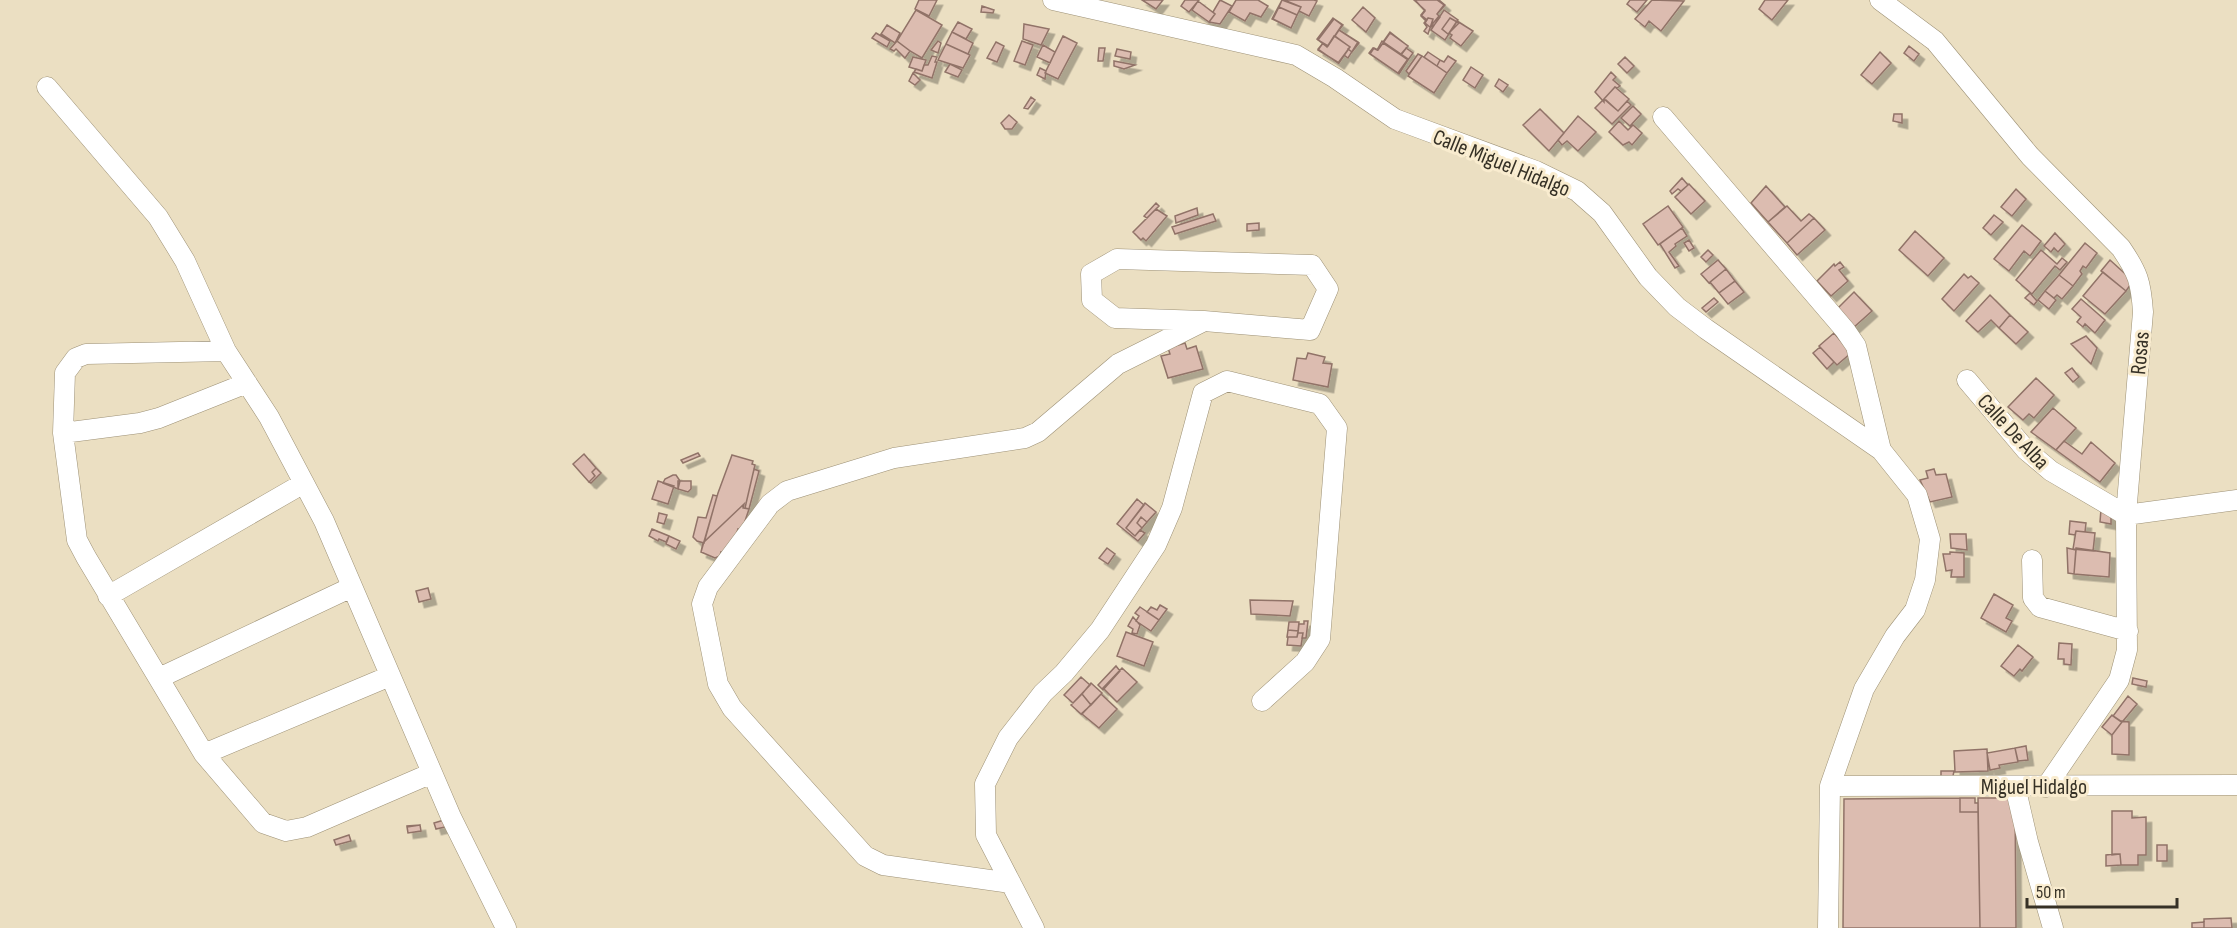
<svg xmlns="http://www.w3.org/2000/svg" width="2237" height="928" font-family="'Sofia Sans Condensed',sans-serif">
<defs>
<filter id="shadow"><feDropShadow dx="5.5" dy="5.5" stdDeviation="0" flood-color="#0004"/></filter>
</defs>
<rect width="100%" height="100%" fill="#ebdfc2"/>
<path fill="#dcbcb0" stroke="#917368" stroke-width="1.5" filter="url(#shadow)" d="M919,0H937L929,16L915,9Z
M1142,0H1163L1156,9Z
M1185,0H1199L1189,12L1181,6Z
M1220,0L1232,6L1220,24L1209,22L1215,14L1213,12Z
M1236,0H1258L1268,6L1261,17L1250,13L1245,21L1229,12Z
M1282,0L1301,7L1297,15L1279,7Z
M1282,0H1314L1317,1L1309,16L1299,11L1291,28L1272,19Z
M1284,0H1314L1317,1L1309,16L1299,11L1301,7Z
M1414,0H1437L1444,5L1437,14L1439,16L1430,27L1425,23L1427,20L1421,15L1425,10Z
M1415,0H1439L1445,5L1437,14L1440,17L1435,24L1431,27L1433,19L1428,18L1426,21L1421,16L1425,11Z
M1630,0H1647L1637,12L1627,4Z
M1652,0L1684,1L1661,31L1649,21L1645,27L1635,19Z
M1765,0H1788L1772,20L1759,9Z
M1198,1L1215,14L1209,22L1192,10Z
M982,6L994,10L993,13L981,12Z
M1279,7L1297,15L1291,28L1273,19Z
M1363,7L1375,18L1366,32L1352,20Z
M916,10L942,25L922,58L910,51L897,41Z
M1444,10L1458,20L1445,40L1431,30Z
M1333,18L1343,25L1339,30L1358,42L1348,58L1344,55L1350,47L1334,36L1327,47L1317,39Z
M1428,18L1433,19L1428,34L1424,31L1427,27L1424,23Z
M1450,18L1459,23L1448,34L1442,29Z
M1334,19L1342,25L1328,46L1318,40Z
M1457,21L1473,31L1461,46L1450,38L1452,35L1449,33Z
M958,22L972,29L966,39L952,32Z
M1024,24L1049,29L1041,45L1023,39Z
M887,25L900,33L895,43L881,34Z
M1339,30L1359,43L1352,52L1348,49L1350,47L1335,36Z
M952,32L973,43L968,54L946,44Z
M1390,32L1408,46L1401,54L1383,42Z
M876,33L890,41L887,47L872,38Z
M1390,33L1408,46L1401,55L1383,43Z
M1063,36L1077,43L1058,79L1045,73Z
M1334,36L1350,47L1338,63L1318,49L1323,43L1327,47Z
M1334,36L1350,47L1339,63L1318,50L1323,43L1328,46Z
M897,41L910,51L905,58L896,49L894,51L890,49Z
M938,41L941,43L938,53L931,50Z
M1022,41L1033,45L1025,65L1014,61Z
M1382,41L1408,59L1398,73L1369,53L1373,48L1377,50Z
M996,42L1004,46L997,62L987,58Z
M1383,43L1408,60L1399,74L1370,54L1374,48L1378,50Z
M946,44L970,55L963,68L938,60Z
M1043,45L1055,52L1050,63L1037,57Z
M1909,46L1919,54L1914,61L1904,53Z
M1099,48H1105L1103,61H1098Z
M1406,48L1413,53L1408,60L1401,55Z
M1117,49L1131,52L1130,59L1115,56Z
M1428,52L1440,60L1437,66L1424,57Z
M1880,52L1891,63L1872,84L1861,75Z
M1418,54L1422,56L1409,74L1406,71Z
M932,56L937,57L935,62H937L932,78L914,72L916,69L922,71L924,65H928Z
M1422,56L1447,73L1434,93L1408,76Z
M1448,56L1456,61L1447,73L1437,66L1440,60L1444,62Z
M913,57L926,60L922,71L909,67Z
M1625,57L1634,66L1627,73L1618,64Z
M1114,61L1135,65L1124,69L1114,66Z
M950,64L962,70L958,77L945,72Z
M1471,67L1483,75L1475,88L1463,80Z
M1040,68L1046,71L1045,79L1037,75Z
M1611,72L1616,77L1613,80L1620,86L1617,88L1615,87L1604,99V102L1595,92Z
M913,73L920,80L915,85L909,81Z
M1499,79L1508,85L1503,92L1495,86Z
M1615,87L1629,99L1618,111L1604,99Z
M1031,97L1035,100L1028,109L1024,108Z
M1603,100H1606L1618,111L1627,101L1631,105L1612,124L1595,108Z
M1633,106L1641,114L1630,126L1621,118Z
M1540,109L1564,133L1549,151L1523,125Z
M1894,114H1902V123L1893,121Z
M1009,115L1017,122L1012,129H1005L1001,123Z
M1578,116L1596,132L1578,151L1567,141L1562,145L1558,140Z
M1619,121L1628,130L1633,125L1642,133L1632,145L1629,142L1623,145L1609,132Z
M1682,178L1688,185L1681,191L1678,189L1672,194L1670,191Z
M1689,184L1705,201L1691,214L1675,197Z
M1766,186L1785,207L1768,222L1751,203Z
M2016,189L2026,199L2012,216L2001,207Z
M1156,203L1159,206L1147,218L1144,216Z
M1668,206L1683,227L1658,245L1643,224Z
M1787,206L1801,221L1809,214L1814,218L1787,243L1768,222Z
M1197,208L1198,215L1176,223L1175,216Z
M1156,209L1167,216L1146,241L1143,238L1141,240L1133,232Z
M1213,214L1216,221L1175,234L1172,227Z
M1994,215L2003,222L1991,235L1983,228Z
M1814,218L1825,230L1797,255L1787,243Z
M1259,223V230L1247,231V224Z
M2022,225L2041,241L2030,256L2024,251L2009,271L1994,259Z
M1682,228L1687,236L1675,244L1676,246L1669,252L1679,266L1675,268L1660,244Z
M1915,231L1944,258L1928,276L1899,250Z
M2055,233L2065,244L2058,252L2054,248L2051,252L2044,246Z
M1689,240L1694,248L1689,251L1684,243Z
M2085,243L2097,253L2086,268L2083,266L2080,271L2082,274L2073,286L2059,275Z
M1708,250L1713,255L1706,262L1701,257Z
M2041,250L2057,264L2062,258L2067,262L2060,270L2055,266L2032,294L2016,280Z
M1718,260L1726,269L1709,283L1701,274Z
M2110,260L2133,281L2126,291L2101,271Z
M1840,262L1844,267L1839,270L1848,281L1831,296L1817,281L1834,264L1835,266Z
M1726,269L1735,281L1719,293L1710,282Z
M2103,272L2126,291L2105,314L2083,296Z
M1964,274L1968,278L1971,276L1979,283L1954,311L1942,299Z
M2059,275L2073,286L2062,299L2057,295L2054,298L2045,291Z
M1735,281L1744,292L1728,304L1719,293Z
M2045,291L2056,300L2049,309L2038,300Z
M1854,292L1872,311L1853,328L1836,310Z
M2030,293L2037,301L2034,305L2025,298Z
M1990,295L2010,315L1999,328L1991,320L1978,332L1966,321Z
M1714,298L1718,302L1706,312L1702,308Z
M2081,299L2105,320L2095,333L2085,324L2083,327L2077,322L2081,317L2072,309Z
M2010,315L2028,332L2016,344L1999,328Z
M1834,333L1851,353L1837,365L1819,346Z
M2086,336L2097,348L2091,364L2071,344Z
M1185,343L1187,349L1196,346L1203,369L1168,378L1161,356L1170,354L1168,348Z
M1820,347L1834,362L1827,369L1813,353Z
M1308,353L1325,357L1323,363L1332,364L1328,387L1293,380L1297,358L1306,359Z
M2072,368L2079,377L2073,382L2065,373Z
M2036,378L2054,395L2034,418L2029,414L2023,420L2008,407Z
M2053,408L2076,428L2056,450L2031,432Z
M2064,441L2082,454L2091,442L2115,463L2100,482L2056,450Z
M698,453L700,456L683,463L681,460Z
M584,454L596,468L592,472L595,476L589,482L573,464Z
M732,455L753,461L752,464L755,465L745,508L749,509L742,530L738,529L730,554L721,552L720,556L715,558L701,552L718,493Z
M596,468L601,473L591,483L589,482L595,476L592,472Z
M754,469L759,471L749,509L745,508Z
M1934,469L1936,475L1946,474L1952,497L1930,502L1920,480L1928,478L1926,471Z
M673,475H676L680,481L678,489L663,483L665,479Z
M658,481L674,486L668,504L652,499Z
M678,481H691V489L688,492L678,489Z
M713,495L717,496L704,543L697,541L693,537L698,517L706,518Z
M1137,499L1144,505L1126,528L1135,536L1140,530L1145,533L1138,541L1117,524Z
M1145,503L1156,512L1147,522L1141,517L1137,523L1142,528L1135,536L1126,528Z
M744,504L743,508L749,509L742,530L738,529L730,554L721,552L720,556L715,558L701,552L703,543Z
M2101,509L2111,510V524L2100,522Z
M659,513L667,515L664,524L657,522Z
M1141,517L1147,522L1142,528L1137,523Z
M2070,521L2086,523L2085,532L2076,531L2075,535L2069,534Z
M652,529L669,536L666,542L659,539L658,541L649,536Z
M2076,531L2095,533L2093,551L2073,549Z
M1950,534H1966L1967,550L1951,548Z
M669,536L680,541L676,549L666,544Z
M1107,548L1115,554L1108,564L1099,558Z
M2067,548L2076,550L2074,574L2068,573Z
M2076,548L2110,553L2109,577L2074,574Z
M1950,552L1964,553V577H1951L1952,570L1946,571L1943,554H1950Z
M428,588L431,599L419,602L416,591Z
M1994,594L2013,605L2006,618L2012,621L2006,632L1981,618Z
M1250,600L1293,601L1290,616L1251,614Z
M1160,605L1167,609L1159,620L1147,612L1151,607L1157,610Z
M1140,607L1159,620L1151,631L1136,621L1139,616L1135,613Z
M1133,617L1140,625L1137,634L1132,633L1133,629L1128,626Z
M1304,621H1308L1306,638H1302L1303,633H1298L1299,624H1304Z
M1289,622H1299L1298,631L1288,630Z
M1288,630L1298,631L1297,637H1287Z
M1126,632L1153,642L1144,666L1117,656Z
M1298,633H1303L1301,646L1287,645L1288,637H1297Z
M2059,643L2072,644L2071,665L2064,664V659H2058Z
M2018,645L2033,657L2022,671L2020,669L2014,676L2001,666Z
M1116,666L1120,671L1103,690L1098,685Z
M1122,668L1137,682L1117,702L1103,688Z
M1081,677L1090,685L1073,703L1064,695Z
M2133,678L2147,681L2146,687L2132,684Z
M1091,683L1102,693L1091,705L1082,694Z
M1082,694L1091,705L1081,714L1071,705Z
M1101,694L1117,709L1099,728L1082,714Z
M2128,696L2137,704L2123,721H2120L2113,716Z
M2112,715L2122,722L2112,735L2102,727Z
M2120,721L2129,722V755L2112,754V735L2122,722Z
M2026,746L2028,760L2018,761L2015,748Z
M2015,748L2018,762L1999,765L2000,768L1990,770L1987,753Z
M1987,749L1988,771L1955,772L1954,751Z
M1941,771H1954L1952,781H1941Z
M1960,798V812H1978L1980,928H1843L1844,799Z
M1960,798H1975V803H1978V812H1960Z
M1978,798H2015L2016,928H1980Z
M2112,811H2132V818L2146,817V855H2138V865H2121L2120,854L2112,855Z
M444,820L445,827L436,829L434,823Z
M420,825L421,831L408,833L407,826Z
M420,825L421,831L408,833L407,827Z
M349,835L351,841L336,845L334,840Z
M2157,845H2167V861H2157Z
M2115,854H2120L2121,865L2106,866V855Z
M2231,918L2232,928H2204V919Z
M2204,922V928H2192V923Z"/>
<g fill="none" stroke-linecap="round" stroke-linejoin="round">
<defs>
<path id="minor" d="M1053,0L1296,55L1335,78L1395,119L1536,171L1577,191L1602,213L1648,277L1677,307L1706,329L1881,450L1917,495L1930,539L1925,580L1915,610L1895,636L1864,689L1830,786L1828,928
M1880,0L1935,41L2030,156L2121,248C2138,273 2141,282 2143,312L2126,515L2127,650L2119,680L2046,787
M47,87L158,217L185,261L226,351L269,417L324,521L451,817L506,928
M1663,117L1845,330L1856,346L1881,450
M1967,380L2026,450L2051,471L2126,515L2237,500
M247,383L159,418L140,423L63,433L77,540L86,557L204,754L263,823L286,831L307,827L432,773
M63,433L65,373L76,358L86,354L226,351
M2032,560L2033,598L2040,607L2128,631
M108,596L304,483
M159,678L352,587
M204,754L390,676
M1830,786L2237,785
M2015,786L2028,842L2053,928
M1011,883L883,865L865,856L732,708L718,684L702,604L708,587L770,504L787,491L894,458L1025,438L1038,432L1118,364L1204,321L1310,330L1328,289L1312,265L1117,259L1091,274L1092,300L1115,318L1204,321
M1034,928L986,835L985,784L1008,738L1043,693L1064,673L1100,630L1156,545L1172,508L1203,393L1227,381L1320,404L1337,428L1320,639L1305,662L1262,701"/>
</defs>
<use href="#minor" stroke="#9d9176" stroke-width="21"/>
<use href="#minor" stroke="#fff" stroke-width="20"/>
</g>
<g text-anchor="middle" stroke-width="6" stroke-linejoin="round" paint-order="stroke">
<g font-size="22" fill="#363126" stroke="#f9eccf">
<text transform="translate(1502 162) rotate(22)" y="8">Calle Miguel Hidalgo</text>
<text transform="translate(2139 353) rotate(-85)" y="8">Rosas</text>
<text transform="translate(2014 431) rotate(47)" y="8">Calle De Alba</text>
<text x="2034" y="794">Miguel Hidalgo</text>
</g>
</g>
<path d="M2027 898v9h150v-9" fill="none" stroke="#363126" stroke-width="3"/>
<text x="2036" y="898" font-size="18" fill="#363126" stroke="#f9eccf" stroke-width="4.5" paint-order="stroke">50 m</text>
</svg>
